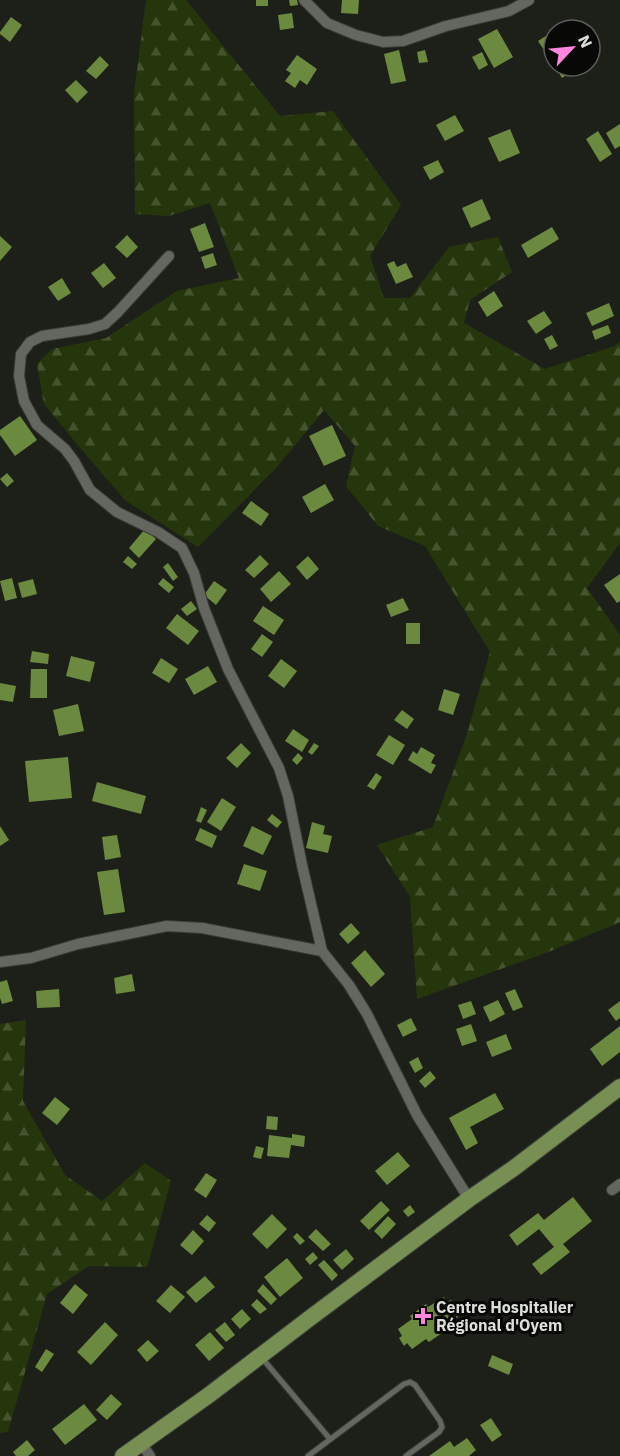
<svg xmlns="http://www.w3.org/2000/svg" width="620" height="1456" font-family="'IBM Plex Sans',sans-serif">
<defs>
<pattern id="forest-firs" width="22" height="20" patternUnits="userSpaceOnUse" patternTransform="scale(1.5)"><rect width="22" height="20" fill="#26360c"/><path d="M5 1l3.5 6h-7zM16 11l3.5 6h-7z" fill="#45532f"/></pattern>
</defs>
<rect width="100%" height="100%" fill="#1d2019"/>
<path fill="url(#forest-firs)" d="M146,0H186L280,116L333,111L401,205L370,256L384,298H410L449,247L498,237L512,272L470,300L464,323L545,369L615,346L620,341V543L587,588L620,635V922L551,951L417,999L410,897L377,845L433,827L467,734L490,652L425,546L378,526L346,486L355,446L324,410L277,467L198,547L126,501L81,449L44,404L37,364L52,349L106,338L177,291L239,278L210,203L169,216L135,214L134,94Z
M26,1020L23,1101L65,1175L102,1201L145,1163L171,1181L147,1267L89,1266L47,1294L8,1432L0,1433V1024Z"/>
<path fill="#6c8940" d="M256,0H268V6H256Z
M289,0H297L298,5L290,6Z
M342,0H359L358,14L341,13Z
M292,13L294,28L280,30L278,15Z
M11,17L22,25L10,42L0,34V32Z
M497,29L513,57L494,68L478,39Z
M554,31V65L538,41Z
M399,50L406,81L391,84L384,54Z
M425,50L428,62L419,63L417,52Z
M482,52L488,65L479,70L472,57Z
M297,55L317,69L307,85L300,80L295,88L285,81L291,73L286,70Z
M100,56L109,65L96,79L86,71Z
M555,66H580L562,78Z
M76,80L88,92L77,103L65,90Z
M455,115L464,131L445,141L436,125Z
M620,124V146L615,149L606,133Z
M510,129L520,153L499,162L488,138Z
M598,131L612,154L600,162L586,139Z
M438,160L444,172L430,180L423,167Z
M482,199L491,219L471,228L462,208Z
M205,223L214,247L199,252L190,229Z
M552,227L559,239L528,258L521,245Z
M127,235L138,247L127,258L115,247Z
M0,236L12,247L0,261Z
M213,253L217,265L205,269L201,257Z
M394,261L397,267L406,263L413,277L396,284L387,264Z
M104,263L116,278L103,288L91,273Z
M62,278L71,293L58,301L48,287Z
M494,291L503,306L487,317L478,302Z
M609,303L614,316L592,326L586,313Z
M544,311L552,323L536,334L527,321Z
M608,325L611,333L595,340L592,331Z
M552,335L558,346L550,350L544,339Z
M20,416L37,440L15,456L0,435V430Z
M332,425L346,456L324,466L309,436Z
M7,473L14,481L7,487L0,479Z
M325,484L334,500L311,513L302,497Z
M251,501L269,514L261,526L242,513Z
M145,529L156,539L139,558L129,548Z
M260,555L269,564L254,578L245,570Z
M128,556L137,564L132,569L123,562Z
M308,556L319,569L307,580L296,567Z
M168,563L178,577L173,581L163,567Z
M279,571L291,584L271,602L260,589Z
M620,574V601L617,603L604,585Z
M12,578L17,598L5,601L0,581Z
M163,578L174,587L169,593L158,584Z
M33,579L37,594L22,598L18,583Z
M214,581L227,590L216,605L204,595Z
M403,598L409,610L391,617L386,605Z
M191,601L197,609L187,616L181,609Z
M263,606L284,620L274,635L253,621Z
M177,614L199,631L188,645L166,628Z
M406,623H420V644H406Z
M262,634L273,642L262,657L251,649Z
M32,651L49,654L48,664L30,662Z
M71,656L95,662L90,682L66,676Z
M161,658L178,669L169,683L152,673Z
M281,659L297,671L284,688L268,676Z
M208,666L217,682L194,695L185,679Z
M31,669H47V698H30Z
M0,683L16,686L13,702L0,700Z
M444,689L460,694L453,715L438,710Z
M78,704L84,731L59,736L53,710Z
M402,710L414,719L407,729L394,720Z
M293,729L309,740L302,752L285,741Z
M389,735L405,745L393,765L376,755Z
M241,743L251,753L237,768L226,758Z
M314,743L319,746L312,755L308,752Z
M421,747L435,755L431,763L436,765L431,774L408,760L413,751L417,754Z
M298,753L303,758L297,765L292,760Z
M68,757L72,798L29,802L25,761Z
M376,773L382,777L374,790L367,786Z
M97,782L146,796L141,814L92,801Z
M222,798L236,807L221,831L207,822Z
M201,807L207,810L201,823L196,821Z
M272,814L282,822L277,828L267,820Z
M312,822L325,826L323,834L332,836L328,853L306,848Z
M0,826L9,840L0,846Z
M252,826L272,836L263,855L243,846Z
M200,828L217,836L212,848L195,840Z
M117,835L121,857L105,860L102,837Z
M244,864L267,871L260,891L237,884Z
M118,869L125,912L104,915L97,872Z
M351,923L360,933L348,944L339,934Z
M365,950L385,974L371,987L351,963Z
M132,974L135,991L116,994L114,978Z
M7,980L13,1001L2,1004L0,998V982Z
M59,989L60,1007L37,1008L36,991Z
M515,989L523,1007L513,1011L505,993Z
M498,1000L505,1014L490,1022L483,1007Z
M471,1001L476,1014L463,1019L458,1005Z
M620,1001V1018L616,1021L608,1010Z
M411,1018L417,1030L403,1037L397,1025Z
M471,1024L477,1041L462,1046L456,1029Z
M620,1026V1052L602,1066L590,1049Z
M506,1034L512,1049L492,1057L486,1042Z
M418,1057L423,1068L415,1073L409,1062Z
M430,1071L436,1078L425,1088L419,1081Z
M495,1093L504,1109L470,1127L478,1143L466,1150L449,1118Z
M55,1097L70,1109L57,1125L42,1113Z
M267,1116L278,1117L277,1130L266,1129Z
M292,1134L305,1136L304,1147L291,1145L289,1158L267,1156L269,1135L292,1138Z
M256,1146L264,1148L261,1159L253,1157Z
M398,1152L410,1166L387,1185L375,1171Z
M206,1173L217,1180L206,1198L194,1190Z
M573,1197L592,1221L563,1244L570,1252L541,1275L532,1264L554,1247L539,1229L517,1246L509,1235L538,1213L544,1220Z
M381,1201L390,1210L369,1230L360,1221Z
M410,1205L415,1212L408,1217L403,1211Z
M272,1214L287,1229L267,1249L252,1234Z
M207,1215L216,1223L209,1232L199,1224Z
M388,1216L396,1224L382,1239L374,1231Z
M316,1229L331,1244L323,1251L308,1237Z
M193,1230L204,1241L192,1255L180,1245Z
M297,1233L305,1241L300,1245L293,1237Z
M346,1249L354,1259L342,1270L333,1260Z
M313,1252L318,1258L310,1265L305,1259Z
M287,1258L303,1278L280,1297L264,1277Z
M324,1260L338,1275L332,1281L318,1265Z
M205,1276L215,1287L196,1303L186,1292Z
M75,1284L88,1295L73,1314L60,1303Z
M263,1284L277,1299L271,1305L257,1291Z
M171,1285L185,1297L170,1313L156,1301Z
M444,1297L447,1302L451,1300L456,1308L453,1310L458,1317L443,1328L445,1331L429,1342L426,1339L412,1349L407,1343L404,1346L399,1338L402,1336L398,1329L412,1319L410,1316L426,1304L428,1307Z
M257,1299L267,1309L260,1314L251,1305Z
M242,1309L251,1319L240,1329L231,1319Z
M105,1322L118,1335L91,1365L77,1352Z
M225,1322L235,1335L226,1342L215,1330Z
M210,1332L224,1348L209,1361L195,1345Z
M148,1340L159,1351L147,1362L137,1350Z
M46,1349L54,1354L42,1372L35,1367Z
M492,1355L513,1364L509,1375L488,1366Z
M111,1394L122,1404L107,1420L96,1410Z
M84,1404L97,1420L65,1445L52,1429Z
M491,1418L502,1435L492,1442L480,1425Z
M467,1438L476,1450L469,1456H429L450,1441L454,1447Z
M27,1440L35,1450L28,1456H16L13,1452Z"/>
<g fill="none" stroke-linecap="round" stroke-linejoin="round">
<defs>
<path id="lane" d="M262,1358L330,1439
M308,1456L404,1384L410,1382L415,1385L440,1421L442,1427L439,1432L406,1456"/>
<path id="street" d="M304,0L327,23L356,35L383,42L403,41L446,26L509,11L529,0
M169,256L118,312L105,324L89,329L42,336L30,342L21,354L19,376L24,401L37,425L65,449L74,461L90,490L117,512L158,532L182,548L194,573L204,608L228,669L279,768L288,796L302,865L322,951L349,985L367,1014L417,1115L469,1199
M0,962L31,958L78,944L167,926L202,928L322,951
M612,1190L620,1184
M141,1443L150,1456"/>
<path id="primary" d="M123,1456L209,1395L310,1318L469,1199L514,1168L620,1087"/>
</defs>
<use href="#lane" stroke="#3a3d38" stroke-width="7"/>
<use href="#street" stroke="#3a3d38" stroke-width="12"/>
<use href="#primary" stroke="#3a3d38" stroke-width="18"/>
<use href="#lane" stroke="#64675f" stroke-width="5"/>
<use href="#street" stroke="#64675f" stroke-width="10"/>
<use href="#primary" stroke="#788f54" stroke-width="16"/>
</g>
<path fill="#fe86e0" stroke="#080907" stroke-width="2" d="M420 1307h6v6h6v6h-6v6h-6v-6h-6v-6h6z"/>
<g text-anchor="middle" stroke-width="6" stroke-linejoin="round" paint-order="stroke">
<g font-size="16" font-weight="bold" fill="#dcdfda" stroke="#080907" text-anchor="start">
<text x="436" y="1313">Centre Hospitalier<tspan x="436" dy="18">Régional d'Oyem</tspan></text>
</g>
</g>
<g transform="translate(572 48) rotate(64)"><circle r="28" fill="#080907" stroke="#5d5f5b" stroke-width="1.5"/>
<path d="M0-4.5L10 22L0 15L-10 22Z" fill="#fe86e0"/>
<text y="-9" font-size="16" font-weight="bold" text-anchor="middle" fill="#dcdfda">N</text>
</g>
</svg>
